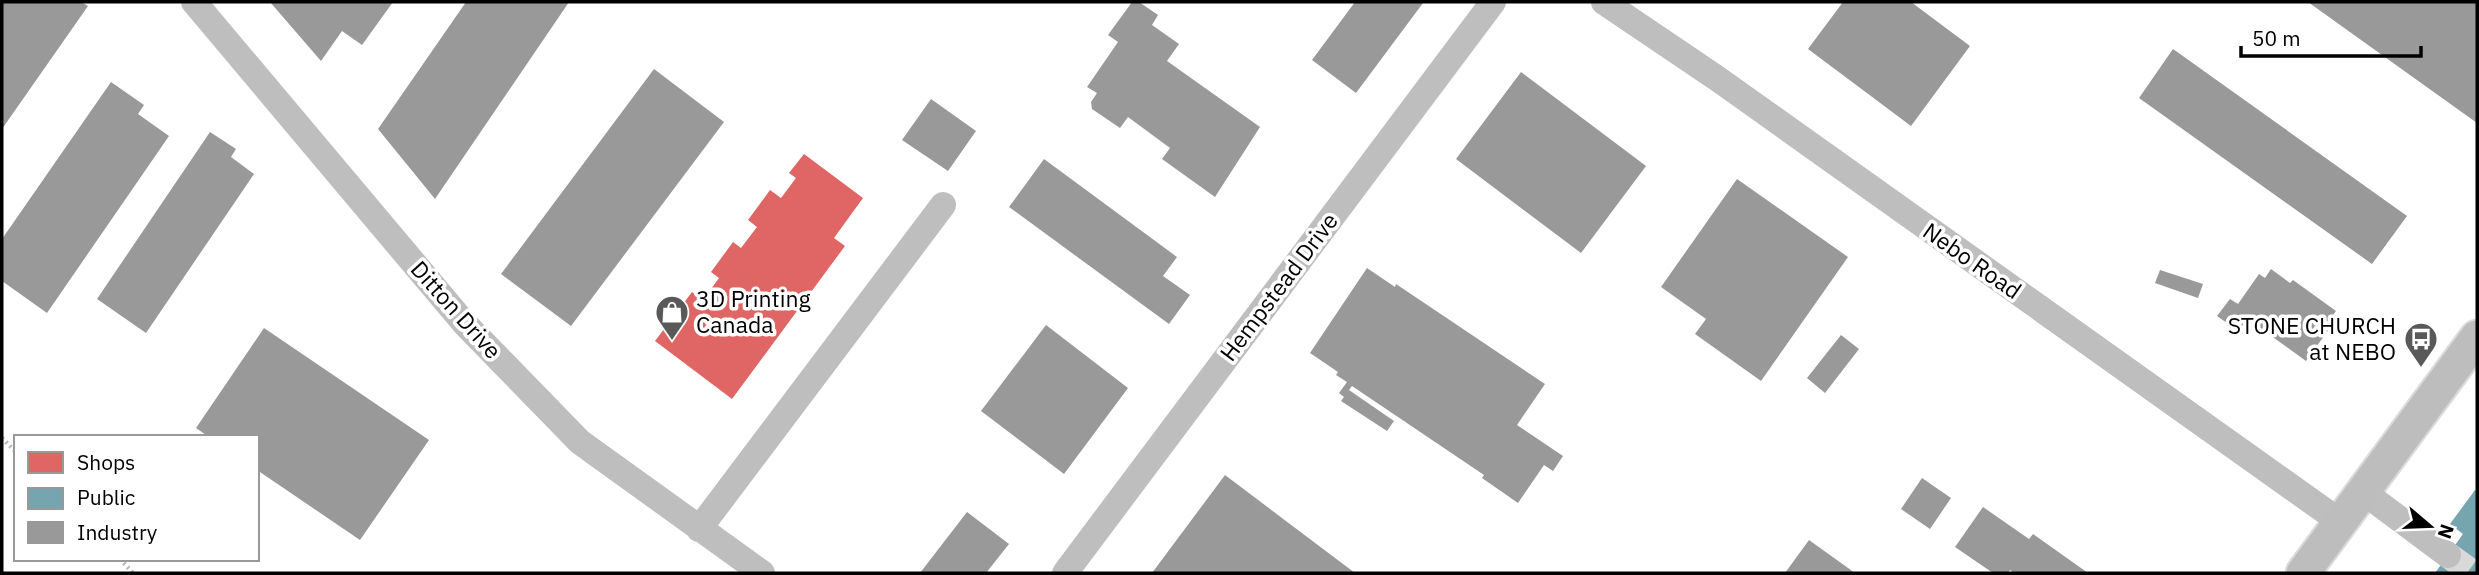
<svg xmlns="http://www.w3.org/2000/svg" width="2479" height="575" font-family="'IBM Plex Sans',sans-serif">
<rect width="100%" height="100%" fill="#fff"/>
<path fill="#e06666" d="M804,154L863,198L834,238L845,246L732,399L655,341L692,292L703,300L719,278L711,272L733,242L741,248L757,227L748,220L770,190L781,198L796,178L789,173Z"/>
<path fill="#76a5af" d="M2475,490L2477,492V573H2435L2463,534L2450,524Z"/>
<path fill="#999" d="M2,2H81L88,6L2,129Z
M270,2H393L362,45L342,31L321,61Z
M466,2H569L435,199L378,129Z
M1132,2H1139L1158,15L1152,25L1179,44L1167,61L1260,127L1215,197L1162,159L1170,148L1128,117L1120,128L1092,109L1091,102L1097,93L1087,87L1118,42L1108,35Z
M1355,2L1423,3L1356,93L1312,60Z
M1843,2H1911L1970,46L1911,126L1808,49Z
M2308,2H2477V123Z
M2173,49L2407,216L2372,264L2139,98Z
M654,69L724,122L571,326L501,274Z
M1521,72L1646,166L1581,253L1456,159Z
M111,82L144,105L138,114L169,136L47,313L2,281V239Z
M931,99L976,131L948,171L902,140Z
M210,132L236,149L231,157L254,174L146,333L97,299Z
M1044,159L1177,257L1163,276L1190,295L1169,324L1009,207Z
M1737,179L1848,257L1761,381L1695,334L1706,319L1661,287Z
M1367,268L1395,287L1396,284L1545,384L1517,425L1563,456L1553,471L1544,465L1518,503L1482,478L1484,475L1352,386L1349,390L1394,421L1387,431L1341,401L1344,397L1339,393L1347,382L1336,375L1338,372L1310,353Z
M2271,269L2290,283L2293,280L2336,311L2328,322L2332,325L2306,361L2256,325L2247,337L2217,316L2230,299L2238,304L2259,274L2265,278Z
M2160,270L2203,284L2198,298L2155,283Z
M1046,325L1128,388L1064,474L981,411Z
M264,328L429,440L360,540L257,470V437H209L196,428Z
M1841,335L1859,349L1825,393L1807,378Z
M1225,475L1355,573H1152Z
M1922,478L1951,498L1930,529L1901,509Z
M1983,507L2029,539L2033,534L2088,573H2014L2010,570L2008,573H1993L1955,547Z
M967,512L1009,544L986,573H920Z
M1809,540L1855,573H1785Z"/>
<g fill="none" stroke-linecap="round" stroke-linejoin="round">
<path stroke="#d9d9d9" stroke-width="26" stroke-dasharray="26 13" stroke-linecap="butt" d="M2448,555L2473,573"/>
<defs>
<path id="major" d="M2303,573L2477,337"/>
</defs>
<use href="#major" stroke="#dbdbdb" stroke-width="37"/>
<path stroke="#b8b8b8" stroke-width="4.5" stroke-dasharray="2 3.5" stroke-linecap="butt" d="M2,438L16,452
M120,559L133,573"/>
<path stroke="#bebebe" stroke-width="26" d="M194,2L465,324L580,442L762,573
M1604,2L1718,79L2339,521
M2362,491L2448,555
M699,529L943,205
M1065,573L1493,2"/>
<use href="#major" stroke="#bdbdbd" stroke-width="33"/>
</g>
<defs>
<symbol id="shop-pin" viewBox="-11 -11 22 30"><path d="M0 17L-7.5 6A9.5 9.5 0 1 1 7.5 6Z" fill="#595959" stroke="#fff"/><path d="M-5-2.5h2.3a2.7 3.5 0 0 1 5.4 0H5L5.5 6h-11ZM-1.5-2.5h3a1.5 2.3 0 0 0-3 0Z" fill="#fff"/></symbol>
<symbol id="bus-pin" viewBox="-11 -11 22 30"><path d="M0 17L-7.5 6A9.5 9.5 0 1 1 7.5 6Z" fill="#595959" stroke="#fff"/><path d="M-5-6H5V4H4V6H2V4H-2V6H-4V4H-5ZM-3.5-4V0h7V-4ZM-3.5 1.2v1.5H-2V1.2ZM2 1.2v1.5H3.5V1.2Z" fill="#fff"/></symbol>
</defs>
<g fill-rule="evenodd">
<use href="#shop-pin" x="653" y="293" width="38" height="52"/>
<use href="#bus-pin" x="2402" y="320" width="38" height="52"/>
</g>
<g text-anchor="middle" stroke-width="7" stroke-linejoin="round" paint-order="stroke">
<g font-size="23" fill="#000" stroke="#fff">
<text transform="translate(1972 261) rotate(35)" y="8">Nebo Road</text>
<text transform="translate(1279 287) rotate(-53)" y="8">Hempstead Drive</text>
<text transform="translate(456 310) rotate(48)" y="8">Ditton Drive</text>
</g>
<g font-size="23" fill="#000" stroke="#fff" text-anchor="start">
<text x="696" y="307">3D Printing<tspan x="696" dy="26">Canada</tspan></text>
<text x="2396" y="334" text-anchor="end">STONE CHURCH<tspan x="2396" dy="26">at NEBO</tspan></text>
</g>
</g>
<rect width="2479" height="575" fill="none" stroke="#000000" stroke-width="7"/>
<rect x="14" y="435" width="245" height="126" fill="#ffffff" stroke="#999999" stroke-width="2"/>
<rect x="28" y="452" width="35" height="21" fill="#e06666" stroke="#999999" stroke-width="2"/>
<text x="77" y="470" font-size="21" fill="#000000">Shops</text>
<rect x="28" y="488" width="35" height="21" fill="#76a5af" stroke="#999999" stroke-width="2"/>
<text x="77" y="505" font-size="21" fill="#000000">Public</text>
<rect x="28" y="522" width="35" height="21" fill="#999999" stroke="#999999" stroke-width="2"/>
<text x="77" y="540" font-size="21" fill="#000000">Industry</text>
<g transform="translate(2430 526) rotate(109)" stroke="#ffffff" stroke-width="5" paint-order="stroke">
<path d="M0-5L12 26L0 18L-12 26Z" fill="#000000"/>
<text y="-10" font-size="19" font-weight="bold" text-anchor="middle" fill="#000000">N</text>
</g>
<path d="M2241 46v10h180v-10" fill="none" stroke="#000000" stroke-width="3.5"/>
<text x="2252" y="46" font-size="21" fill="#000000" stroke="#ffffff" stroke-width="5" paint-order="stroke">50 m</text>
</svg>
